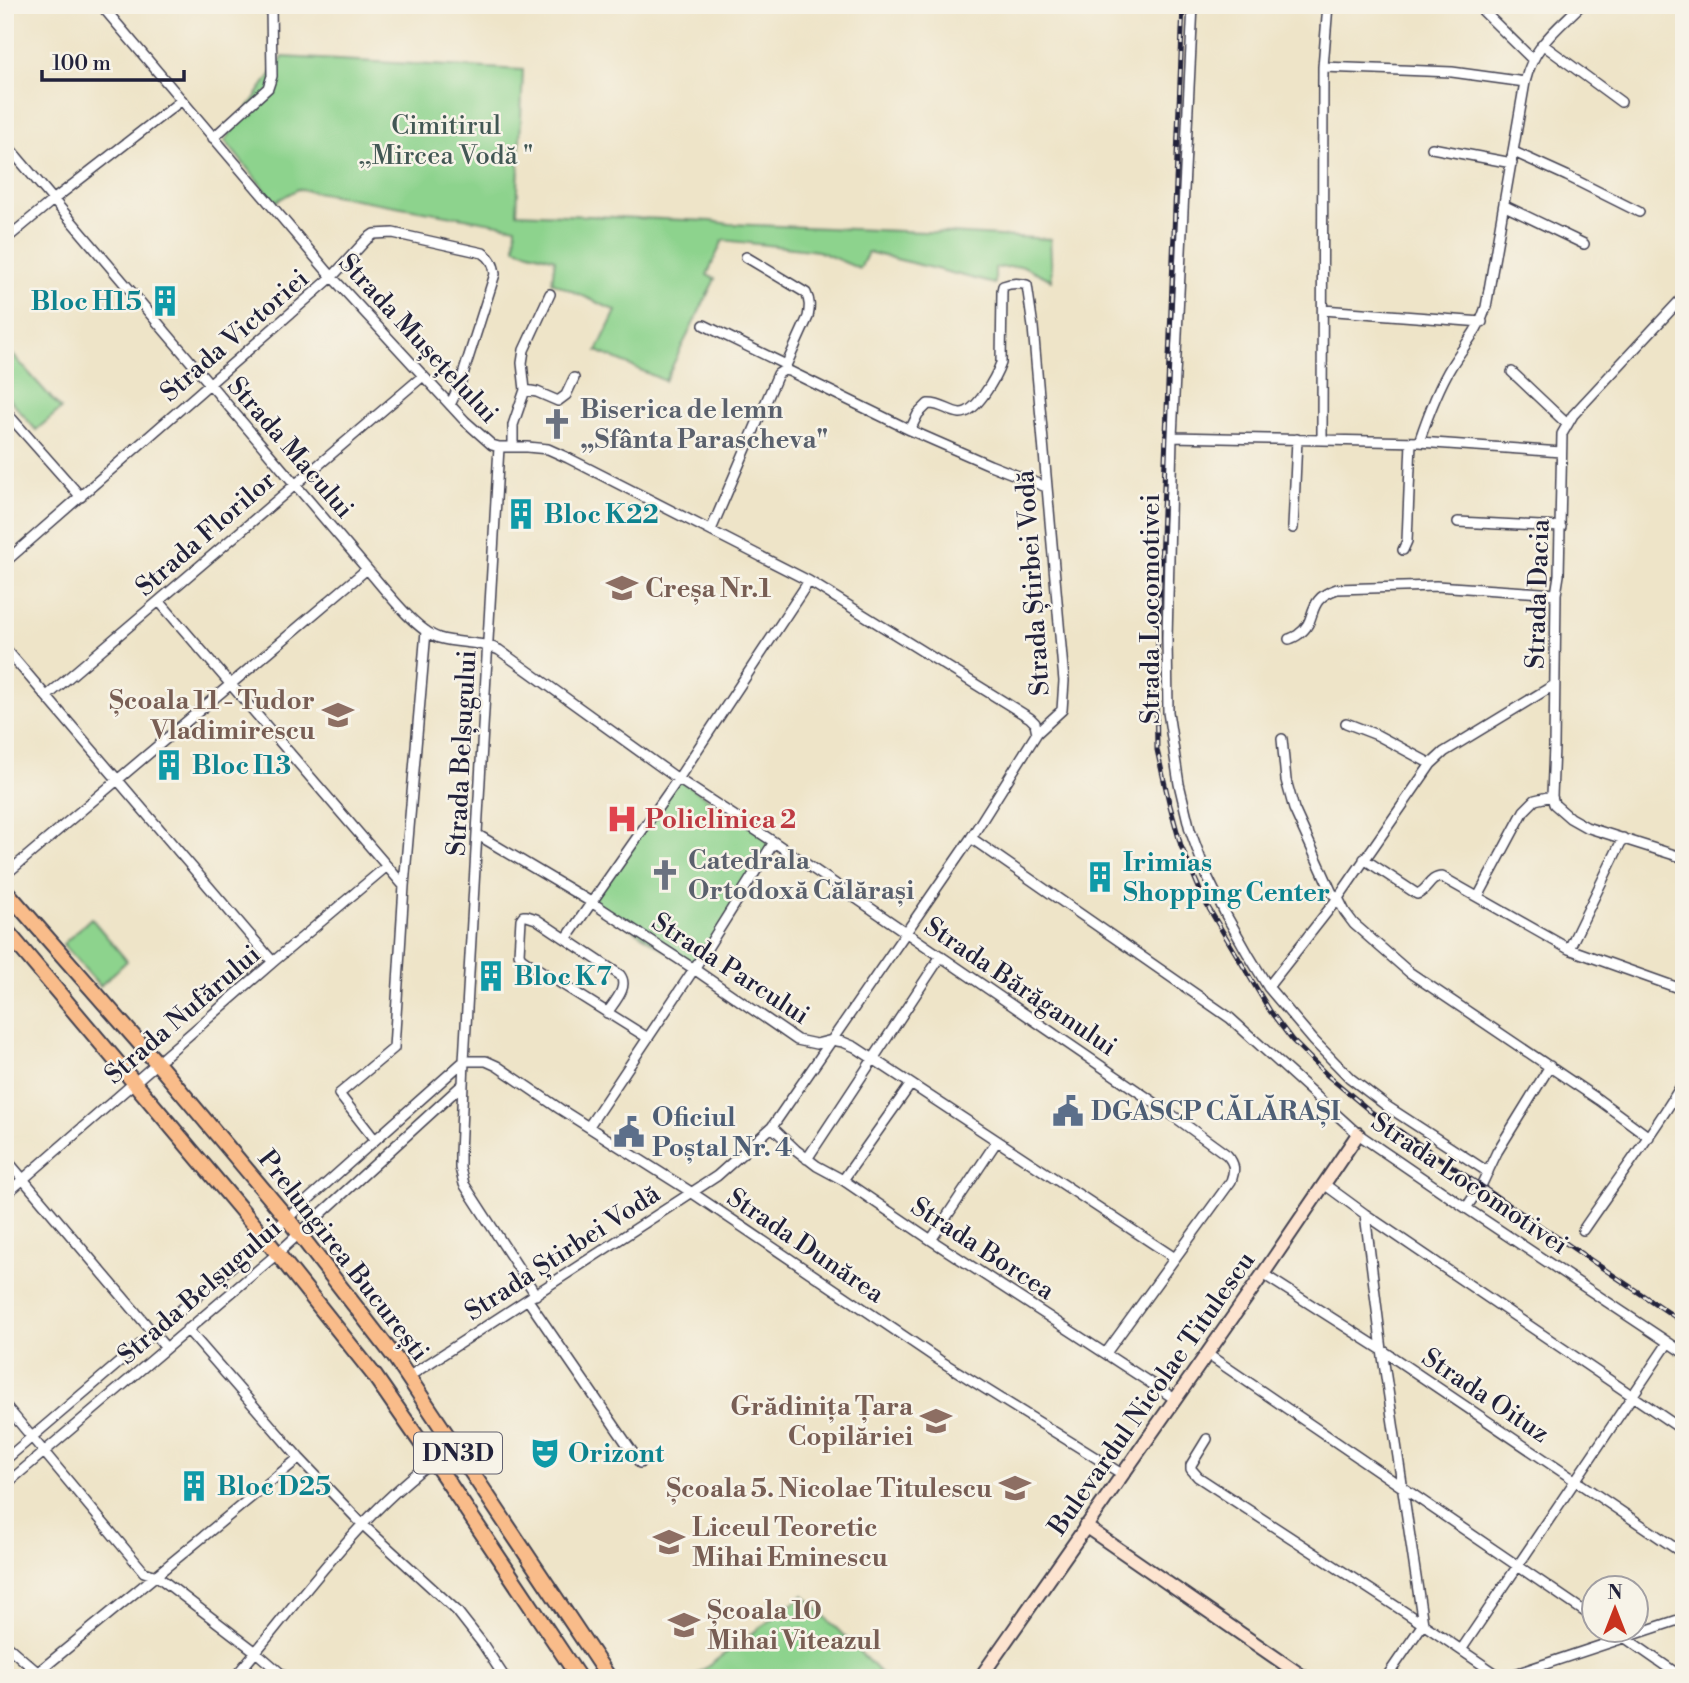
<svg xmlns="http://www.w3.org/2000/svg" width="1689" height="1683" font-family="'Libre Bodoni',serif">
<rect width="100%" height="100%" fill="#f7f3e8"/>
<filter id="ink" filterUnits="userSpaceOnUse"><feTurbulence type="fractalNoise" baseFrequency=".0143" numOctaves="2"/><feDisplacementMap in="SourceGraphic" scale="14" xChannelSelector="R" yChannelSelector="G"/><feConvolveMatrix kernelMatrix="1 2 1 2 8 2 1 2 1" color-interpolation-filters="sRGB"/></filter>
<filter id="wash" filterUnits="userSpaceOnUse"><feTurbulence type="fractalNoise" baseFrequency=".00686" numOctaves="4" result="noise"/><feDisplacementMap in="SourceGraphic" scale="28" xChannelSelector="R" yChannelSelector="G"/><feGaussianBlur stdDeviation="1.57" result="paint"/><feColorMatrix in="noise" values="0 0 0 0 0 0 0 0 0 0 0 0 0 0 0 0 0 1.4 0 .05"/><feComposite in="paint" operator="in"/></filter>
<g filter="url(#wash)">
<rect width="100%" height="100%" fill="#eee4c8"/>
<path fill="#8dd38d" stroke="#587a64" stroke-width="2" d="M283,57L523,70L517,213L711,221L729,224L949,233L1050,239L1052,280L1023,266L995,268V284L868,252L860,269L818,251L723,240L707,275L715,279L665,381L597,351L616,311L552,282L555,259L515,248L516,227L298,189L275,202L225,141Z
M5,346L61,409L36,430L5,394Z
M678,779L774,842L694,969L591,902Z
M91,918L127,961L100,986L63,944Z
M804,1595L885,1678H692Z"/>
</g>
<g filter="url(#ink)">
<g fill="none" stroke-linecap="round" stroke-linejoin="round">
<defs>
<path id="minor" d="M101,5L332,277L465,421L492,445L499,447H527L548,449L568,458L809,581L1030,718L1035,723L1037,733
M1193,5L1172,437L1167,638L1168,712L1179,784L1190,830L1207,876L1226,915L1248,954L1268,987L1314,1041L1350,1078L1388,1107L1488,1172
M1477,5L1532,59
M1542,44L1621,102
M1323,67L1452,72L1525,82
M213,138L268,88L272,76L271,5
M5,143L367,569C384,588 415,630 439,638C459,644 480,641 499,650L678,779L774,842L1168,1112L1227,1155C1235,1164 1235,1170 1231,1181L1106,1353
M1432,148L1512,163
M1514,152L1567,176L1639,212
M1505,206L1584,244
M5,240L53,200L182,100
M1684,296L1573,415L1562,434L1559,575L1556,594L1554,746L1552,796L1554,804L1570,818L1586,827L1684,858
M1323,310L1482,322
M704,325L786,365
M784,370L789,371L910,430L990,465L1046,487
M1512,372L1567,424
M525,390L537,392L558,401L566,395L574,378
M5,411L81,497
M1172,437L1419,442L1561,452
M1322,439L1323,67L1328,5
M1419,442C1428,415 1438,388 1452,365C1465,344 1479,330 1486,307L1525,82C1534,45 1555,31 1581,5
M499,447L464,1061H486L497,1066L560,1109L691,1192L939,1360L1122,1474
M513,447V425L525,390L522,363L524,350L550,294
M1458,522L1561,527
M1293,528L1297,439
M711,530L778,374L784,370L808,317C810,307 810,301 806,293L746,257
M1403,550L1407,541L1411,442
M5,562L332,277L367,239L374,234L393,233L483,253C491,258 494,264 495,274L460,384L450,405
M159,601L404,886
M1289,639C1290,639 1299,635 1299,634C1319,620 1304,600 1337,589L1436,586L1556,594
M5,648L273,962
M47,696L423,376
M1346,723L1377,735L1431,764
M1282,739L1286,780L1294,809L1332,893L1338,898L1345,912L1354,924L1409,972L1599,1100L1649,1137
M478,835L591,902L694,969L797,1040L816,1044L832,1040L843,1042L855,1047L1175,1258
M971,838L1230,1018L1358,1134L1466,1208L1684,1353
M1364,859L1417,894C1428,891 1429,877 1442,877L1569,949L1684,990
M5,875L367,569
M1478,897L1524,811L1535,800L1552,796
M566,939L678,779L809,581
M1569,949L1623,838
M1268,987L1338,898L1431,764L1444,752L1554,685
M607,1013C615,1001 629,987 620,975L536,919L527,916H523L521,919L519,954L521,958L530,964L648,1038
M589,1126L694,969L774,842
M772,1127L796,1150L817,1166L843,1180L931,1240L1175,1399
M375,1140L339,1094L394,1048L404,886L426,631
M5,1158L166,1348
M807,1159L941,956
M843,1180L911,1084
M1324,1184L1365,1214L1684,1431
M5,1195L273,962L387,866
M1466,1208L1481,1186L1497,1152L1550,1066
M1365,1214L1382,1350L1423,1624L1386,1678
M1583,1230C1616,1181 1654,1133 1684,1081
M931,1240L997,1141
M1263,1274L1382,1350L1684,1554
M528,1300L640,1463
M187,1329L299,1458L362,1524L457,1611L482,1643L505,1678
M1207,1354L1594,1618
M408,1377L717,1176L772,1127L971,838L1037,733L1062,710L1064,681L1033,327L1027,285C1019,283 1011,283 1003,286L1002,291L1001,363C996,377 976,414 960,413C949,412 941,403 928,404L918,414L910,430
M5,1405L144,1572L157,1576L256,1652L286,1678
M1207,1439L1191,1465V1469L1198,1477L1423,1624L1502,1678
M5,1460L265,1238L464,1061L460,1154V1168L464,1184L536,1295
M5,1485L278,1253L463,1084
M1614,1630L1683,1678
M5,1644L44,1678
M1461,1650L1668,1343
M31,1678L299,1458
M234,1678C303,1597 365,1504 454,1446
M1503,1678L1684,1618"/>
<path id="secondary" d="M1085,1526L1305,1678
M980,1678L1263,1274L1358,1134"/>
<path id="primary" d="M5,890L157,1063L287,1218L396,1359L609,1678
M5,929L265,1238L374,1375L444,1476L579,1678"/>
</defs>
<use href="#minor" stroke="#413f50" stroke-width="12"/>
<use href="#secondary" stroke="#413f50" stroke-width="16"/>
<use href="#primary" stroke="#413f50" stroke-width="18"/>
<use href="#minor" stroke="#fff" stroke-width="9"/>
<use href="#secondary" stroke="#fde4d0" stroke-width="12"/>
<use href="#primary" stroke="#f9bc8a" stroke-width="14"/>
<defs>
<path id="rail" d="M1183,5L1156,688L1157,750L1169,802L1181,846L1205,902L1270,1011L1292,1040L1327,1075L1370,1111L1684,1323"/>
</defs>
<use href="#rail" stroke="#22223b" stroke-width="5"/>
<use href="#rail" stroke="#f7f3e8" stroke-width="2.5" stroke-dasharray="8" stroke-linecap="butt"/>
</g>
</g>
<defs>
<symbol id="building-bare" viewBox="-9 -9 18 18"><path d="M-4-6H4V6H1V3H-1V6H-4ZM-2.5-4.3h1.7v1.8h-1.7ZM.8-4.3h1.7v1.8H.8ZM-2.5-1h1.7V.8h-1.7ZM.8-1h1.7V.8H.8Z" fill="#0f9aa8" stroke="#f7f3e8" stroke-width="2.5" paint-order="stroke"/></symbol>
<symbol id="church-bare" viewBox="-9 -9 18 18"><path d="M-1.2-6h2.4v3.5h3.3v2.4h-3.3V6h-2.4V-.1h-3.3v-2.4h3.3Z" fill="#6b7280" stroke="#f7f3e8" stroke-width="2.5" paint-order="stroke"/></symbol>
<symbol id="school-bare" viewBox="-9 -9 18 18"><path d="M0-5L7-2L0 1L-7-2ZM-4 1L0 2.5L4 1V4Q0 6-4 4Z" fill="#8d6e63" stroke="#f7f3e8" stroke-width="2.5" paint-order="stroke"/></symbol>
<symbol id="hospital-bare" viewBox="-9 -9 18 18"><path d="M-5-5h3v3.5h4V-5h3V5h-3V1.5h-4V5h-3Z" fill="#e0444e" stroke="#f7f3e8" stroke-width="2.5" paint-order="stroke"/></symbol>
<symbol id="civic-bare" viewBox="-9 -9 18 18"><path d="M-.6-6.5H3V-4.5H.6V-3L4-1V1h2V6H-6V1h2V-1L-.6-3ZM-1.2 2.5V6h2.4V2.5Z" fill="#5c6f8a" stroke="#f7f3e8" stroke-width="2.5" paint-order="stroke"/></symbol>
<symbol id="theatre-bare" viewBox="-9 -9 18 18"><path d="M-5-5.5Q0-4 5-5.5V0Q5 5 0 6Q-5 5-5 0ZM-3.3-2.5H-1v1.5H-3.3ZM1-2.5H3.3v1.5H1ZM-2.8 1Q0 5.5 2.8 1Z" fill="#0f9aa8" stroke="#f7f3e8" stroke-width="2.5" paint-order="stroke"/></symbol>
</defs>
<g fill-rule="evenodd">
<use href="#building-bare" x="143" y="279" width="44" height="44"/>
<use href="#church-bare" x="535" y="402" width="44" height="44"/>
<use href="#building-bare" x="499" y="492" width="44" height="44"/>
<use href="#school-bare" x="600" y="566" width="44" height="44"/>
<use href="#school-bare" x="316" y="693" width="44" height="44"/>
<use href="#building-bare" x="147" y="743" width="44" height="44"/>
<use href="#hospital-bare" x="600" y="797" width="44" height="44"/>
<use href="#church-bare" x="643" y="853" width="44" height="44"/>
<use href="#building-bare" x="1078" y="855" width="44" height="44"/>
<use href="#building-bare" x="469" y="954" width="44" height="44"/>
<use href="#civic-bare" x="1046" y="1089" width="44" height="44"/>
<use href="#civic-bare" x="607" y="1110" width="44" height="44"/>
<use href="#school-bare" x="914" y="1399" width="44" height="44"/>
<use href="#theatre-bare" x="523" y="1431" width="44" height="44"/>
<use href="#building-bare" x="172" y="1464" width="44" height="44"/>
<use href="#school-bare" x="993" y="1466" width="44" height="44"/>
<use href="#school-bare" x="647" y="1520" width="44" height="44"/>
<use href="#school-bare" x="662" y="1603" width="44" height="44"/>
</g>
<g text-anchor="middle" stroke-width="5" stroke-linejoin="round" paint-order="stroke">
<rect fill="#f7f3e8" stroke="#62616f" stroke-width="2" x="414" y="1432.5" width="88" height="41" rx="5"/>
<g font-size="24" font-weight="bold" fill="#22223b">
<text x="458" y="1461">DN3D</text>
</g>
<g font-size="26" fill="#425754" stroke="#f7f3e8">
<text x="446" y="134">Cimitirul<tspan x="446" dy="30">„Mircea Vodă "</tspan></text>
</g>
<g font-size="26" font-weight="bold" fill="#0d838f" stroke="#f7f3e8" text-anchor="start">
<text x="142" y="310" text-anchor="end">Bloc H15</text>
<text x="544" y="523">Bloc K22</text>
<text x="192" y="774">Bloc I13</text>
<text x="1123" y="871">Irimias<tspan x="1123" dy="30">Shopping Center</tspan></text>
<text x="514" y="985">Bloc K7</text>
<text x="568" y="1462">Orizont</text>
<text x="217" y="1495">Bloc D25</text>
</g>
<g font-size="26" fill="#22223b" stroke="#f7f3e8">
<text transform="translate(234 335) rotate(-41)" y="9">Strada Victoriei</text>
<text transform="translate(419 338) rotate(47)" y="9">Strada Mușețelului</text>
<text transform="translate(291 447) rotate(49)" y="9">Strada Macului</text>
<text transform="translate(205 533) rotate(-41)" y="9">Strada Florilor</text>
<text transform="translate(1032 583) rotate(-94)" y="9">Strada Știrbei Vodă</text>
<text transform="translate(1537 594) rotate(-88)" y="9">Strada Dacia</text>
<text transform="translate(1150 609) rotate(-90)" y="9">Strada Locomotivei</text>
<text transform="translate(461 753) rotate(-87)" y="9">Strada Belșugului</text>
<text transform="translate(731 968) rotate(33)" y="9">Strada Parcului</text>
<text transform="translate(1021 986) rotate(34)" y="9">Strada Bărăganului</text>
<text transform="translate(182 1014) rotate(-41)" y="9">Strada Nufărului</text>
<text transform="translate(1470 1183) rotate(34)" y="9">Strada Locomotivei</text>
<text transform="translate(806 1245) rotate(34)" y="9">Strada Dunărea</text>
<text transform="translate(983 1248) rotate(33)" y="9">Strada Borcea</text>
<text transform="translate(562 1252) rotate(-33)" y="9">Strada Știrbei Vodă</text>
<text transform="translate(344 1255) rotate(52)" y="9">Prelungirea București</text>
<text transform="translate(199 1291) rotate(-41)" y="9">Strada Belșugului</text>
<text transform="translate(1151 1393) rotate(-55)" y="9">Bulevardul Nicolae Titulescu</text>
<text transform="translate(1486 1395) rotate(34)" y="9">Strada Oituz</text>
</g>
<g font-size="26" font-weight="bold" fill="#5b616d" stroke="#f7f3e8" text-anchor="start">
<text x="580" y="418">Biserica de lemn<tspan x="580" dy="30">„Sfânta Parascheva"</tspan></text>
<text x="688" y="869">Catedrala<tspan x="688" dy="30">Ortodoxă Călărași</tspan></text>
</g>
<g font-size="26" font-weight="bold" fill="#785e54" stroke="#f7f3e8" text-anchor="start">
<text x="645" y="597">Creșa Nr.1</text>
<text x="315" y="709" text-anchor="end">Școala 11 - Tudor<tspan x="315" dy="30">Vladimirescu</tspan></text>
<text x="913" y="1415" text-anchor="end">Grădinița Țara<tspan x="913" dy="30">Copilăriei</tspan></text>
<text x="992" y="1497" text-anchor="end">Școala 5. Nicolae Titulescu</text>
<text x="692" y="1536">Liceul Teoretic<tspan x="692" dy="30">Mihai Eminescu</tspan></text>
<text x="707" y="1619">Școala 10<tspan x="707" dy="30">Mihai Viteazul</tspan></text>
</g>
<g font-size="26" font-weight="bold" fill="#be3a42" stroke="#f7f3e8" text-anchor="start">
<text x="645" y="828">Policlinica 2</text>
</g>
<g font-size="26" font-weight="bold" fill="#4e5e75" stroke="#f7f3e8" text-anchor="start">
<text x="1091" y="1120">DGASCP CĂLĂRAȘI</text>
<text x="652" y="1126">Oficiul<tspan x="652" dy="30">Poștal Nr. 4</tspan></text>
</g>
</g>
<rect width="1689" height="1683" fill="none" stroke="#f7f3e8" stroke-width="28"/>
<g transform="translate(1615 1609)"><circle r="33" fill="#f7f3e8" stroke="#a29fa3" stroke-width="2"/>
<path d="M0-5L12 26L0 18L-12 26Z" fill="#c8321e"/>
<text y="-10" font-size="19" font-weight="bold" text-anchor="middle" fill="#22223b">N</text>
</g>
<path d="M42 70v10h142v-10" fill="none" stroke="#22223b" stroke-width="3.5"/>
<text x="52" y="70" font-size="21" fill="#22223b" stroke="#f7f3e8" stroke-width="5" paint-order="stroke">100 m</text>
</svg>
